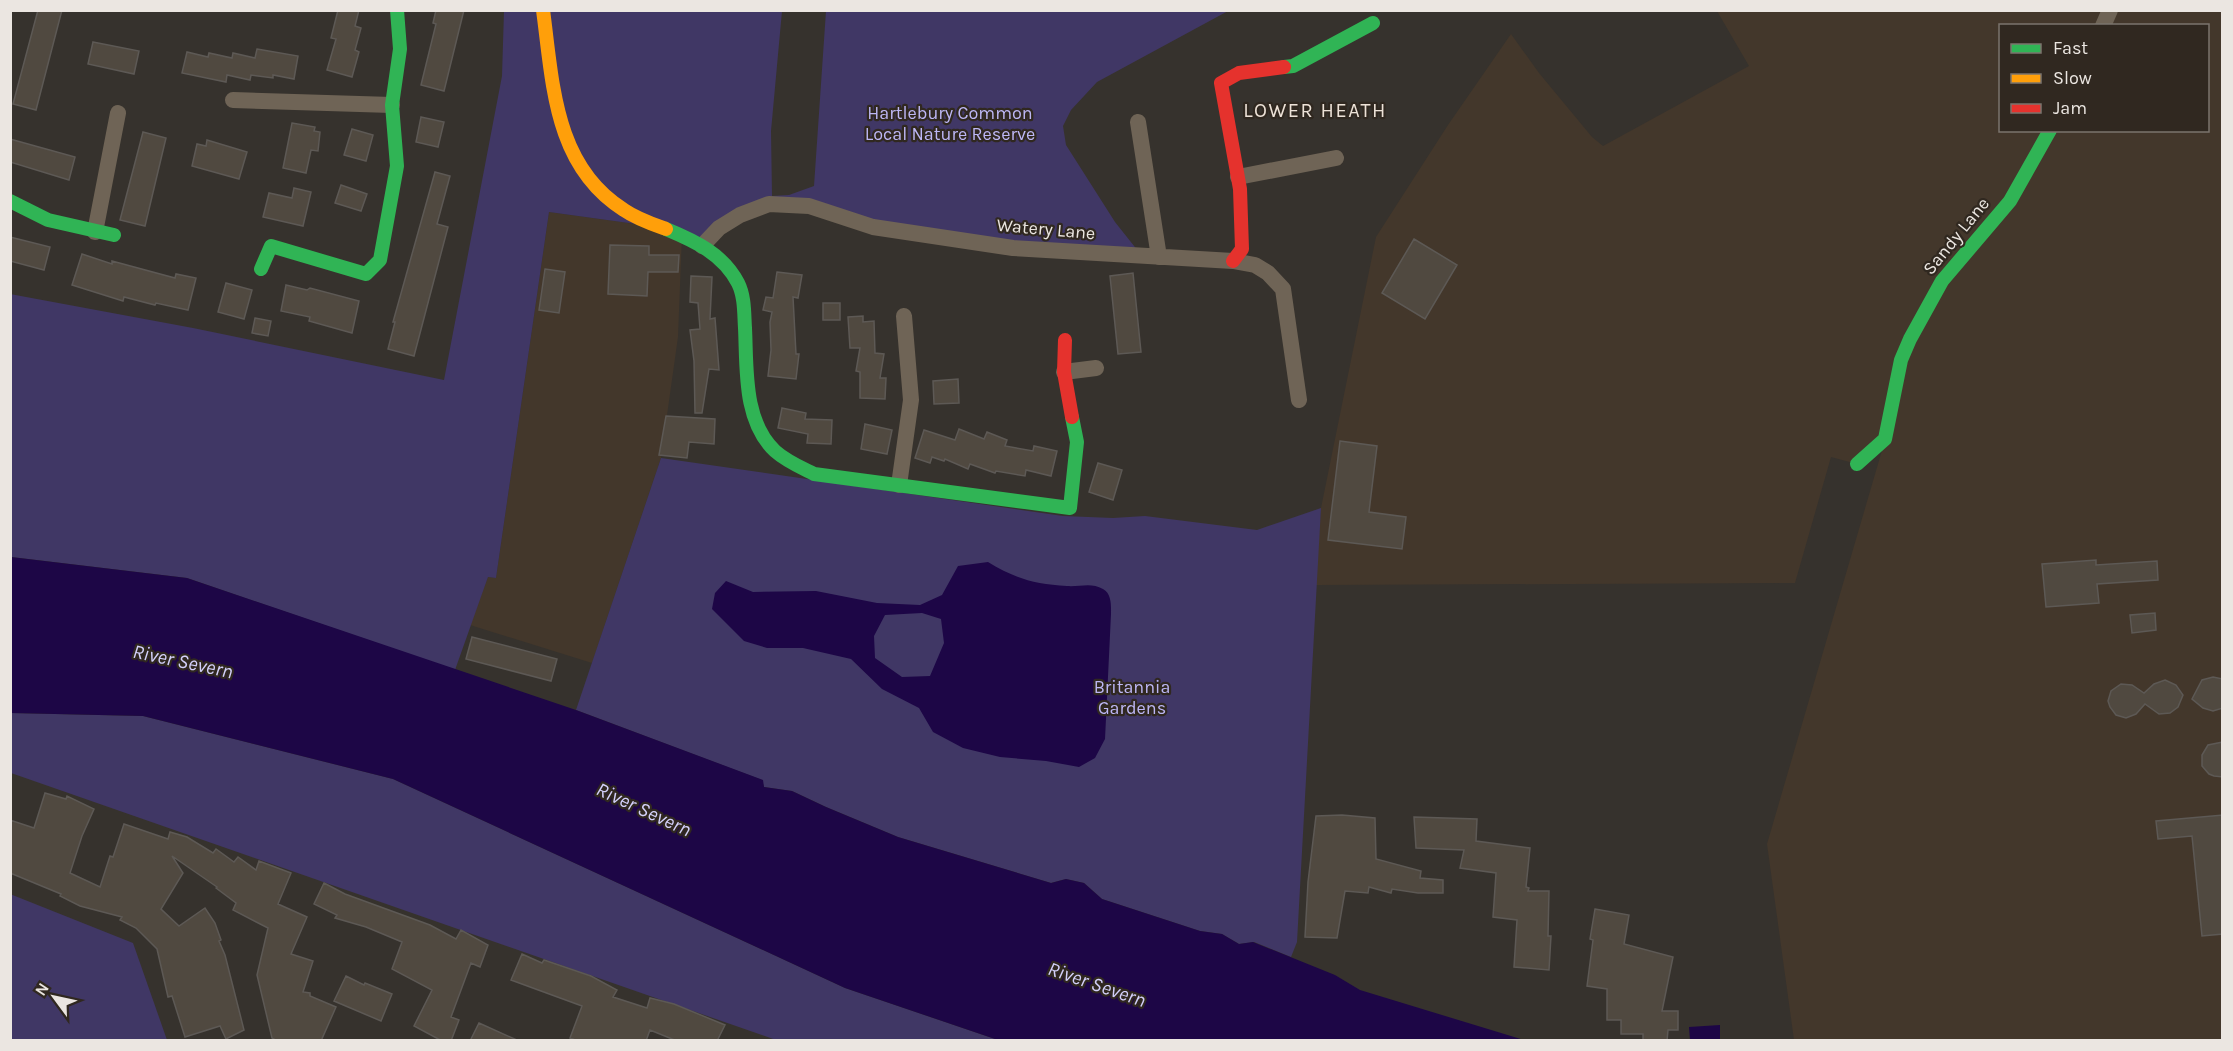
<svg xmlns="http://www.w3.org/2000/svg" width="2233" height="1051" font-family="Karla,sans-serif">
<rect width="100%" height="100%" fill="#36322d"/>
<path fill="#43372b" fill-rule="evenodd" d="M1717,11H2222V1040H1794L1767,844L1885,440L1857,464L1831,457L1795,583L1315,585L1321,508L1376,237L1448,125L1511,34L1539,73L1592,137L1603,146L1749,66ZM2000,26H2208V130H2000Z
M549,212L665,228L682,235L678,337L661,458L592,663L470,625L488,577L496,578Z"/>
<path fill="#403765" d="M504,11H782L771,131L772,196L789,195L814,186L826,11H1228L1097,82L1071,110L1063,126L1066,145L1115,222L1142,256L1031,249L769,204L702,246L665,228L549,212L496,578L488,577L455,670L187,578L11,557L10,294L193,328L444,380L502,76Z
M661,458L1063,516L1113,518L1145,516L1257,530L1321,508L1297,942L1291,957L1254,942L1239,944L1222,934L1200,931L1102,899L1084,883L1066,879L1051,883L898,837L826,807L792,791L764,787L762,780L576,710Z
M11,713L143,716L393,779L845,988L998,1040H776L11,773Z
M10,894L133,943L167,1040H11Z"/>
<path fill="#1d0646" fill-rule="evenodd" d="M11,557L187,578L576,710L763,780L764,787L792,791L826,807L898,837L1051,883L1066,879L1084,883L1102,899L1200,931L1222,934L1239,944L1253,942L1335,975L1360,990L1524,1040H998L845,988L393,779L143,716L11,713Z
M988,562C1016,579 1035,584 1067,586C1080,587 1091,582 1103,589C1112,594 1111,606 1111,614L1105,739L1095,758L1079,767L1046,761L1000,757L963,748L933,732L919,708L882,689L851,659L803,648H767L744,641L712,609L715,593L726,581L753,592L816,591L877,603L920,605L942,595L958,566ZM922,613L941,619L944,643L930,676L902,677L875,658L874,636L885,615Z
M1720,1025V1040H1690L1689,1027Z"/>
<path fill="#504940" stroke="#5d5955" stroke-width="1.5" d="M38,10H62L36,110L13,104Z
M338,10H359L355,26L361,28L355,50L359,52L352,77L327,70L336,39L331,38Z
M436,10H464L444,91L421,85L436,24L433,23Z
M93,42L139,51L134,74L88,64Z
M257,49L298,56L294,79L273,75V78L251,75L250,80L227,75L226,82L182,73L187,52L208,57L209,53L232,58L233,53L255,58Z
M421,117L444,122L438,147L416,142Z
M292,123L315,127L314,131L320,132L318,151L311,150L306,173L283,168Z
M352,129L373,135L366,161L344,155Z
M143,132L166,138L145,226L120,220Z
M10,139L75,157L69,180L10,162Z
M207,140L247,152L239,179L192,166L197,144L206,146Z
M435,172L450,176L437,224L448,227L414,356L388,349L395,322H393Z
M341,185L367,194L361,211L335,203Z
M294,188L311,192L303,226L263,217L269,193L292,198Z
M10,237L50,247L44,270L10,261Z
M1414,239L1457,265L1425,319L1382,293Z
M610,245L649,246V255H679L678,272H648L647,296L608,294Z
M82,254L112,264V261L175,278L176,274L196,278L188,310L156,303L155,305L124,297L123,301L72,285Z
M545,269L565,272L559,313L539,310Z
M777,272L802,275L798,298L793,297L796,354H799L796,379L768,376L771,350L770,322L772,312L763,310L766,297L773,298Z
M1133,273L1141,352L1118,354L1110,276Z
M691,276L712,277L710,319L715,318L719,370L709,369L702,413H695L694,361L690,330L700,329L698,303L690,302Z
M226,283L252,290L244,319L218,312Z
M286,285L307,290L310,288L359,301L352,333L309,321L310,317L281,311Z
M823,303H840V320H823Z
M863,316V322L874,321L875,353L884,354L880,378H886L885,399L860,398V372L856,371L860,348H850L848,317Z
M255,318L271,321L268,336L252,333Z
M958,379L959,403L934,404L933,381Z
M782,408L806,413L805,419L832,420L831,444L807,443L808,434L778,428Z
M666,416L715,419L714,444L689,442L687,458L659,455Z
M865,424L892,430L887,454L861,449Z
M959,429L984,439L987,432L1007,440L1005,446L1033,451L1034,446L1057,451L1051,476L1026,470L1025,476L996,471L995,473L970,464L968,469L945,459L944,461L932,457L930,463L915,458L924,430L955,440Z
M1340,441L1377,446L1369,512L1406,517L1402,549L1328,540Z
M1098,463L1122,470L1113,500L1089,492Z
M2096,560V565L2157,561L2158,580L2097,584L2099,603L2046,607L2042,564Z
M2155,613L2156,630L2132,633L2130,615Z
M472,637L557,659L551,681L466,659Z
M2213,677L2223,679V708L2213,711L2203,708L2192,699L2202,680Z
M2165,680L2176,685L2183,695L2178,707L2170,713L2159,714L2145,704L2136,714L2126,718L2116,715L2110,707L2108,701L2111,691L2121,684L2132,685L2144,693L2154,684Z
M2223,742V777L2214,776L2209,774L2202,766V755L2208,745Z
M45,793L66,799L67,796L94,809L82,836L70,873L100,887L110,856L113,857L124,824L168,839L170,832L187,837L213,853L216,849L234,862L238,857L256,870L259,861L291,873L278,904L307,917L291,954L313,961L303,992L310,993V996L336,1007L321,1041H277L272,1038L257,975L268,928L233,910L236,903L216,888L217,887L172,856L183,873L161,909L179,926L205,908L215,923L221,940L219,941L225,955L244,1030L226,1039L220,1026L185,1037L172,996L168,997L157,949L136,928L120,920L122,917L80,906L60,896L61,894L10,873V820L34,828Z
M1342,815L1375,818L1376,859L1421,871L1420,878L1443,880V893H1418L1392,889L1391,893L1369,887L1368,893L1345,891L1337,938L1305,937L1308,882L1316,816Z
M2223,815V934L2202,936L2192,836L2158,839L2156,821Z
M1414,817L1477,819L1476,841L1530,848L1526,887L1529,888L1528,891H1549L1548,936H1551L1549,970L1514,967L1517,920L1493,917L1496,873L1460,868L1464,850L1416,848Z
M324,883L345,894L430,925L456,939L461,930L488,945L480,967L471,963L451,1017L459,1020L451,1041H442L414,1026L432,990L392,969L402,942L366,927L335,918L337,915L314,904Z
M1595,909L1629,915L1624,944L1673,957L1662,1011H1678V1030H1668L1667,1041H1643V1034H1621V1020H1607V989L1587,986L1593,940L1590,939Z
M522,954L542,963L544,960L591,976L617,990L613,997L647,1008L650,998L674,1004L725,1025L717,1041H677L650,1030L646,1041H578L570,1038L582,1006L511,980Z
M346,976L364,985L365,983L392,994L381,1021L334,1001Z
M479,1023L519,1041H470Z"/>
<g fill="none" stroke-linecap="round" stroke-linejoin="round">
<path stroke="#6f6456" stroke-width="16" d="M2103,26L2110,10
M233,100L392,105
M1138,122L1159,257
M1238,177L1336,158
M95,232L118,113
M702,246L719,228L740,215L769,204L809,206L873,227L1013,248L1233,261L1255,265L1268,273L1283,289L1299,400
M1064,372L1096,368
M899,485L911,400L904,316"/>
<path stroke="#30b455" stroke-width="14" d="M1284,67L1293,66L1373,23
M10,201L48,220L114,235
M666,229C695,241 723,254 738,283C745,297 744,314 745,328C747,368 743,421 775,451C786,461 800,467 814,474L1070,508L1077,442L1072,417
M261,269L271,246L366,274L380,260L397,166L392,105L400,49L397,10
M1857,464L1885,439L1901,360L1910,339L1942,281L2010,201L2050,130"/>
<path stroke="#ff9f0a" stroke-width="14" d="M543,10C553,84 554,166 624,210C637,219 652,224 666,229"/>
<path stroke="#e5322d" stroke-width="14" d="M1233,261L1242,249L1240,189L1221,83L1239,73L1284,67
M1065,340L1064,372L1072,417"/>
</g>
<g text-anchor="middle" stroke-width="4.5" stroke-linejoin="round" paint-order="stroke">
<g font-size="18" fill="#bdb7f5" stroke="#302820">
<text x="950" y="119">Hartlebury Common<tspan x="950" dy="21">Local Nature Reserve</tspan></text>
<text x="1132" y="693">Britannia<tspan x="1132" dy="21">Gardens</tspan></text>
</g>
<g font-size="18" fill="#ebe6e1" stroke="#302820">
<text transform="translate(1046 229) rotate(5)" y="6">Watery Lane</text>
<text transform="translate(1956 236) rotate(-51)" y="6">Sandy Lane</text>
</g>
<g font-size="20" letter-spacing="1.5" fill="#ede2d7" stroke="#302820">
<text x="1315" y="117">LOWER HEATH</text>
</g>
<g font-size="20" font-style="italic" fill="#d3d0fa" stroke="#302820">
<text transform="translate(183 661) rotate(12)" y="7">River Severn</text>
<text transform="translate(644 809) rotate(25)" y="7">River Severn</text>
<text transform="translate(1097 984) rotate(19)" y="7">River Severn</text>
</g>
</g>
<rect width="2233" height="1051" fill="none" stroke="#ebe6e1" stroke-width="24"/>
<rect x="1999" y="24" width="210" height="108" fill="#302820" stroke="#7b746d" stroke-width="1.5"/>
<rect x="2011" y="44" width="30" height="9" fill="#30b455" stroke="#7b746d" stroke-width="1.5"/>
<text x="2053" y="54" font-size="18" fill="#ebe6e1">Fast</text>
<rect x="2011" y="74" width="30" height="9" fill="#ff9f0a" stroke="#7b746d" stroke-width="1.5"/>
<text x="2053" y="84" font-size="18" fill="#ebe6e1">Slow</text>
<rect x="2011" y="104" width="30" height="9" fill="#e5322d" stroke="#7b746d" stroke-width="1.5"/>
<text x="2053" y="114" font-size="18" fill="#ebe6e1">Jam</text>
<g transform="translate(54 997) rotate(303)" stroke="#302820" stroke-width="4.5" paint-order="stroke">
<path d="M0-4.5L10 22L0 15L-10 22Z" fill="#ebe6e1"/>
<text y="-9" font-size="16" font-weight="bold" text-anchor="middle" fill="#ebe6e1">N</text>
</g>
</svg>
